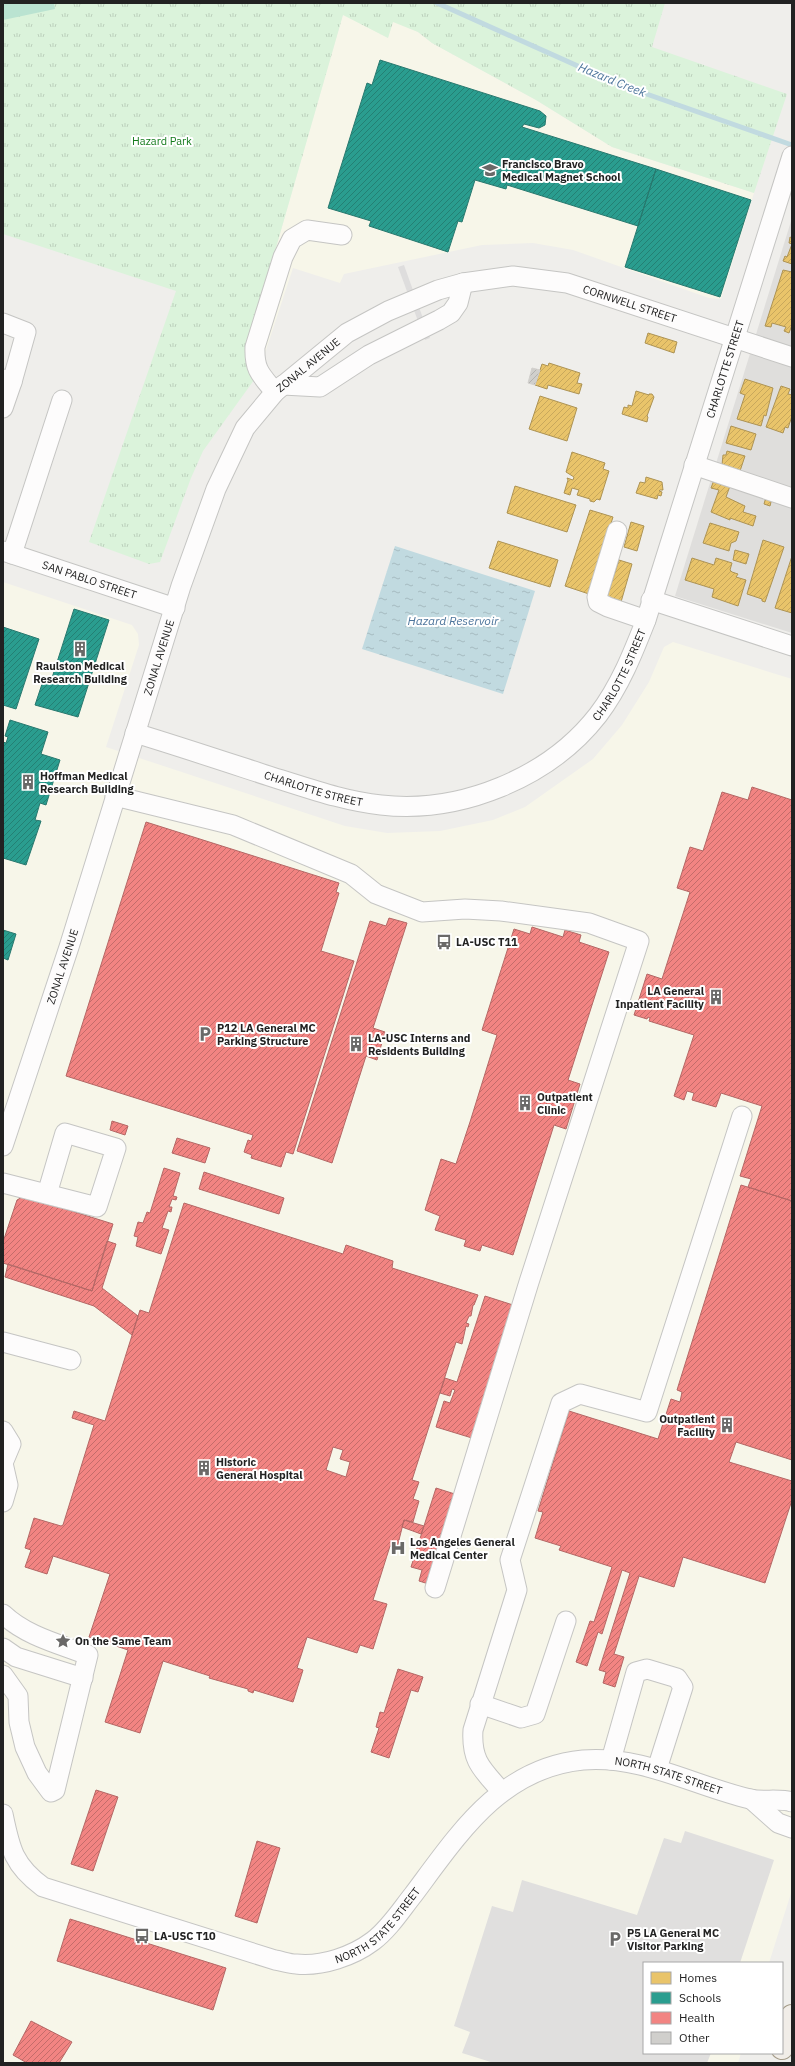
<svg xmlns="http://www.w3.org/2000/svg" width="795" height="2066" font-family="'IBM Plex Sans',sans-serif">
<defs>
<pattern id="park-tufts" width="24" height="20" patternUnits="userSpaceOnUse"><rect width="24" height="20" fill="#dbf3db"/><path d="M3 7l-1-3M5 7V3M7 7l1-3M15 17l-1-3M17 17v-4M19 17l1-3" fill="none" stroke="#bcd0bc"/></pattern>
<pattern id="water-ripples" width="26" height="14" patternUnits="userSpaceOnUse"><rect width="26" height="14" fill="#c1dae0"/><path d="M2 4q2-2 4 0t4 0M15 11q2-2 4 0t4 0" fill="none" stroke="#a6bbc0"/></pattern>
<pattern id="homes-hatch" width="6" height="6" patternUnits="userSpaceOnUse"><rect width="6" height="6" fill="#e9c46a"/><path d="M-1 1l2-2M0 6l6-6M5 7l2-2" fill="none" stroke="#c8a85c"/></pattern>
<pattern id="schools-hatch" width="6" height="6" patternUnits="userSpaceOnUse"><rect width="6" height="6" fill="#2a9d8f"/><path d="M-1 1l2-2M0 6l6-6M5 7l2-2" fill="none" stroke="#248074"/></pattern>
<pattern id="health-hatch" width="6" height="6" patternUnits="userSpaceOnUse"><rect width="6" height="6" fill="#f28482"/><path d="M-1 1l2-2M0 6l6-6M5 7l2-2" fill="none" stroke="#c46c6a"/></pattern>
<pattern id="building-hatch" width="6" height="6" patternUnits="userSpaceOnUse"><rect width="6" height="6" fill="#d0cfcc"/><path d="M-1 1l2-2M0 6l6-6M5 7l2-2" fill="none" stroke="#b2b1af"/></pattern>
</defs>
<rect width="100%" height="100%" fill="#efeeeb"/>
<path fill="#dfdedc" d="M792,218V633L675,596Z"/>
<path fill="#f7f6e9" d="M343,14L388,38L393,21L418,32L432,43L536,100L612,147L754,193L721,299L709,298L573,250L533,243L482,245L344,274L340,283L293,268L265,353L248,345Z
M3,582L132,625L138,634L139,645L106,747L345,826L387,833L440,831L493,820L525,807L593,759L622,725L649,682L664,647L673,642L792,679V1890L769,1963H644V2053H741L738,2063H3Z"/>
<path fill="url(#park-tufts)" d="M3,3H665L652,47L787,94L754,193L612,147L536,100L432,43L418,32L393,22L388,38L343,15L248,345L265,353L264,366L203,451L191,478L160,562L149,564L89,542L176,291L3,234Z"/>
<path fill="#bae3d1" d="M3,3H54L55,9L3,20Z"/>
<path fill="#e0dfde" d="M685,1831L774,1860L740,1963H644V2053H711L707,2063H494L462,2053L470,2032L454,2026L492,1906L513,1912L522,1880L637,1915L664,1838L681,1843Z"/>
<path fill="url(#water-ripples)" d="M395,546L535,591L503,694L362,649Z"/>
<path fill="#dedddd" d="M404,265L430,338L425,340L398,267Z"/>
<path fill="url(#homes-hatch)" stroke="#ad9354" d="M790,237L792,238V264L783,261L785,256L787,257L792,244L789,243Z
M783,270L792,272V325L789,333L784,331L786,327L772,323L771,327L765,326Z
M648,333L677,342L674,353L645,343Z
M549,363L580,373L577,383L582,384L579,394L548,385L547,389L535,385L542,364L548,366Z
M745,379L773,388L766,416L764,415L761,426L737,419L745,395L740,393Z
M781,386L790,389L788,394L792,395V416L788,428L785,427L783,433L766,427Z
M636,391L649,395V394H652L654,397L647,416L648,417L647,422L622,414L624,407L628,408V405L632,406Z
M540,396L577,408L567,441L529,429Z
M731,426L756,434L751,450L726,443Z
M727,451L745,456L740,471L722,465L723,455H726Z
M572,452L605,463L603,469L609,471L600,500L597,499L594,502L590,501V499L577,495L579,490L572,488L570,495L564,493L568,480L567,478L573,480L574,477L566,472Z
M646,477L662,482L663,490H660L659,491L662,492L661,496L658,495L657,499L636,493L640,482L645,483Z
M714,480L730,486L726,497L745,506L743,512L756,516L753,526L730,518V520L711,512L719,490L711,488Z
M515,486L576,505L567,532L507,513Z
M766,497L772,498L770,506L764,504Z
M590,510L613,517L589,594L565,586Z
M631,522L644,526L637,551L624,547Z
M710,523L739,532L736,541L731,543L729,551L703,543Z
M763,540L784,547L765,602L762,601V599L747,594Z
M498,541L558,560L550,587L489,568Z
M735,550L749,554L746,564L733,560Z
M792,556V613L775,608Z
M692,558L714,565L716,558L732,563L730,570L732,572L738,574L736,577L746,580L738,606L712,597L714,589L685,580Z
M619,560L632,564L621,602L607,597Z"/>
<path fill="url(#schools-hatch)" stroke="#28786e" d="M380,60L540,111L546,116L545,125L539,128L524,124L522,127L656,169L638,226L507,185L506,189L475,180L462,222L458,221L448,252L369,226L371,221L328,208L367,83L372,85Z
M656,169L751,200L720,297L625,267Z
M74,609L109,620L78,717L35,705L44,678L51,681Z
M3,627L39,639L16,709L3,705Z
M10,720L48,732L41,754L60,760L46,805L40,803L35,820L41,821L26,865L3,858V742L6,743L8,737L5,736Z
M3,930L16,934L8,960L3,958Z"/>
<path fill="url(#health-hatch)" stroke="#b46765" fill-rule="evenodd" d="M752,787L792,800V1201L748,1187L751,1179L740,1176L762,1106L721,1093L716,1107L692,1100L694,1093L687,1091L684,1100L674,1096L694,1035L649,1021L650,1018L648,1017L647,1019L634,1015L647,974L662,979L690,892L677,888L690,847L703,851L722,792L748,800Z
M146,822L339,883L336,892L339,893L321,951L354,961L293,1154L286,1152L281,1167L251,1158L252,1155L244,1152L248,1140L251,1141L253,1135L66,1076Z
M389,918L407,923L373,1028L385,1032L377,1060L366,1056L332,1163L297,1151L370,921L386,926Z
M532,927L563,937L565,930L581,935L579,942L609,952L568,1080L580,1084L566,1129L554,1125L513,1255L482,1245L480,1251L464,1246L466,1240L435,1230L440,1216L425,1210L441,1159L456,1164L470,1122L497,1035L482,1030L514,929L530,934Z
M112,1121L128,1126L125,1135L110,1130Z
M177,1138L210,1148L205,1163L172,1153Z
M164,1168L180,1173L173,1196L177,1197L176,1200L172,1199L169,1207H172L171,1212L168,1211L162,1228L169,1230L161,1254L136,1246L138,1237L134,1236L138,1222L143,1223L147,1212L150,1213Z
M204,1172L284,1198L279,1214L199,1189Z
M741,1185L792,1201V1460L736,1442L729,1462L792,1481V1500L765,1583L683,1557L674,1587L639,1576L614,1654L624,1657L615,1687L603,1683L606,1672L599,1670L630,1573L622,1570L602,1634L598,1632L587,1666L576,1662L590,1621L594,1622L612,1567L559,1550L561,1546L535,1538L543,1512L538,1511L569,1411L658,1439L671,1399L680,1402L682,1392L677,1390Z
M24,1196L113,1224L92,1291L3,1263V1242L17,1200Z
M184,1203L343,1254L346,1245L393,1261L392,1268L478,1295L474,1305H473L471,1316H469L466,1323L469,1324L468,1327L466,1326L462,1344L456,1342L412,1480L419,1482L413,1499L419,1501L413,1522L404,1520L397,1548L390,1546L373,1600L387,1604L373,1649L360,1645L357,1653L307,1637L297,1668L303,1670L293,1702L254,1690L253,1693L248,1691V1689L209,1678L210,1676L163,1661L140,1733L105,1722L128,1650L89,1637L110,1574L53,1556L47,1574L25,1567L31,1550L25,1548L34,1518L61,1526L63,1525L94,1425L72,1418L74,1411L105,1421L140,1310L149,1313ZM333,1447L343,1450L340,1459L350,1462L346,1477L326,1470Z
M107,1241L116,1244L102,1288L138,1316L132,1335L94,1306L5,1277L8,1264L92,1291Z
M485,1296L513,1305L472,1438L436,1427L444,1401L450,1403L455,1390L452,1389L450,1396L440,1393L445,1378L457,1382Z
M436,1488L461,1496L432,1585L419,1581L422,1570L411,1567Z
M404,1520L424,1526L421,1534L402,1527Z
M398,1669L423,1677L418,1692L411,1690L389,1758L371,1752L379,1728L376,1727L380,1712L384,1713Z
M96,1790L118,1797L93,1871L71,1864Z
M257,1841L280,1848L257,1923L235,1916Z
M70,1919L226,1968L213,2010L57,1961Z
M31,2021L72,2042L59,2063H27L13,2055Z"/>
<g fill="none" stroke-linecap="round" stroke-linejoin="round">
<path stroke="#c1dae0" stroke-width="5" d="M437,3L618,84L792,145"/>
</g>
<path fill="url(#building-hatch)" stroke="#d2d0cd" d="M532,368L540,370L535,385L528,383Z"/>
<g fill="none" stroke-linecap="round" stroke-linejoin="round">
<defs>
<g id="minor">
<path d="M3,323L26,332L12,382"/>
<path d="M3,379L12,382L3,408"/>
<path d="M283,385L320,387L369,355L439,320L451,313L458,303L463,283"/>
<path d="M275,392C261,375 254,370 255,347L283,257L292,239L307,230L342,235"/>
<path d="M694,465L792,498"/>
<path d="M617,531L597,597L598,602L608,607L646,620"/>
<path id="s1" d="M3,551L175,608"/>
<path d="M12,554L62,400"/>
<path d="M651,600L792,646"/>
<path id="s2" d="M135,733C181,747 226,762 272,777C308,788 343,801 381,805C460,814 549,778 598,715C620,686 633,653 646,620L792,156"/>
<path d="M115,796L233,825L351,874L376,894L422,912L465,909L501,911L589,923L639,941L529,1282L435,1588"/>
<path id="s3" d="M3,1146L69,947L181,586L216,489L245,428L275,392L347,333L388,311L438,290L463,283L513,276L567,283L792,357"/>
<path d="M3,1183L97,1207L116,1148L65,1133L47,1194"/>
<path d="M3,1342L71,1360"/>
<path d="M3,1431L11,1444L3,1463"/>
<path d="M3,1502L8,1485L3,1463"/>
<path d="M3,1614C26,1636 59,1644 88,1655L55,1790L51,1792L37,1773L25,1747L19,1722L18,1696L3,1675"/>
<path d="M3,1648L16,1657L83,1678"/>
<path d="M480,1704L521,1718L535,1714L566,1621"/>
<path d="M611,1760L636,1672L647,1669L677,1678L683,1687L657,1769"/>
<path d="M501,1791C482,1769 471,1761 473,1730L517,1590L510,1560L561,1403L580,1394L647,1412L742,1116"/>
<path d="M751,1799L778,1823L792,1828"/>
<path id="s4" d="M3,1814C10,1848 13,1865 43,1887L275,1960C282,1961 289,1964 296,1964C322,1967 353,1956 373,1941C389,1929 401,1910 413,1895C458,1835 500,1768 583,1760C642,1755 694,1786 750,1799C764,1802 778,1798 792,1802"/>
</g>
<path id="major" d="M782,2048L792,2016"/>
</defs>
<use href="#minor" stroke="#c5c5c3" stroke-width="21"/>
<use href="#major" stroke="#a59c89" stroke-width="24"/>
<use href="#minor" stroke="#fdfcfc" stroke-width="19"/>
<use href="#major" stroke="#f1ede8" stroke-width="22"/>
</g>
<defs>
<symbol id="school-bare" viewBox="-9 -9 18 18"><path d="M0-5L7-2L0 1L-7-2ZM-4 1L0 2.5L4 1V4Q0 6-4 4Z" fill="#6a6968" stroke="#fff" stroke-width="2.5" paint-order="stroke"/></symbol>
<symbol id="building-bare" viewBox="-9 -9 18 18"><path d="M-4-6H4V6H1V3H-1V6H-4ZM-2.5-4.3h1.7v1.8h-1.7ZM.8-4.3h1.7v1.8H.8ZM-2.5-1h1.7V.8h-1.7ZM.8-1h1.7V.8H.8Z" fill="#6a6968" stroke="#fff" stroke-width="2.5" paint-order="stroke"/></symbol>
<symbol id="bus-bare" viewBox="-9 -9 18 18"><path d="M-5-6H5V4H4V6H2V4H-2V6H-4V4H-5ZM-3.5-4V0h7V-4ZM-3.5 1.2v1.5H-2V1.2ZM2 1.2v1.5H3.5V1.2Z" fill="#6a6968" stroke="#fff" stroke-width="2.5" paint-order="stroke"/></symbol>
<symbol id="parking-bare" viewBox="-9 -9 18 18"><path d="M-3.5-5.5H1a3.5 3.5 0 0 1 0 7H-1V5.5H-3.5ZM-1-3.4V-.6H.8a1.4 1.4 0 0 0 0-2.8Z" fill="#6a6968" stroke="#fff" stroke-width="2.5" paint-order="stroke"/></symbol>
<symbol id="hospital-bare" viewBox="-9 -9 18 18"><path d="M-5-5h3v3.5h4V-5h3V5h-3V1.5h-4V5h-3Z" fill="#6a6968" stroke="#fff" stroke-width="2.5" paint-order="stroke"/></symbol>
<symbol id="sight-bare" viewBox="-9 -9 18 18"><path d="M0-6L1.8-2.2L6-1.7L2.9 1.2L3.7 5.4L0 3.3L-3.7 5.4L-2.9 1.2L-6-1.7L-1.8-2.2Z" fill="#6a6968" stroke="#fff" stroke-width="2.5" paint-order="stroke"/></symbol>
</defs>
<g fill-rule="evenodd">
<use href="#school-bare" x="479" y="159" width="22" height="22"/>
<use href="#building-bare" x="69" y="638" width="22" height="22"/>
<use href="#building-bare" x="17" y="771" width="22" height="22"/>
<use href="#bus-bare" x="433" y="931" width="22" height="22"/>
<use href="#building-bare" x="705" y="986" width="22" height="22"/>
<use href="#parking-bare" x="194" y="1023" width="22" height="22"/>
<use href="#building-bare" x="345" y="1033" width="22" height="22"/>
<use href="#building-bare" x="514" y="1092" width="22" height="22"/>
<use href="#building-bare" x="716" y="1414" width="22" height="22"/>
<use href="#building-bare" x="193" y="1457" width="22" height="22"/>
<use href="#hospital-bare" x="387" y="1537" width="22" height="22"/>
<use href="#sight-bare" x="52" y="1630" width="22" height="22"/>
<use href="#bus-bare" x="131" y="1925" width="22" height="22"/>
<use href="#parking-bare" x="604" y="1928" width="22" height="22"/>
</g>
<g text-anchor="middle" stroke-width="4" stroke-linejoin="round" paint-order="stroke">
<g font-size="11" fill="#147b1c" stroke="#fff">
<text x="162" y="145">Hazard Park</text>
</g>
<g font-size="11" font-weight="bold" fill="#222" stroke="#fff" text-anchor="start">
<text x="502" y="168">Francisco Bravo<tspan x="502" dy="13">Medical Magnet School</tspan></text>
<text x="80" y="670" text-anchor="middle">Raulston Medical<tspan x="80" dy="13">Research Building</tspan></text>
<text x="40" y="780">Hoffman Medical<tspan x="40" dy="13">Research Building</tspan></text>
<text x="456" y="946">LA-USC T11</text>
<text x="704" y="995" text-anchor="end">LA General<tspan x="704" dy="13">Inpatient Facility</tspan></text>
<text x="217" y="1032">P12 LA General MC<tspan x="217" dy="13">Parking Structure</tspan></text>
<text x="368" y="1042">LA-USC Interns and<tspan x="368" dy="13">Residents Building</tspan></text>
<text x="537" y="1101">Outpatient<tspan x="537" dy="13">Clinic</tspan></text>
<text x="715" y="1423" text-anchor="end">Outpatient<tspan x="715" dy="13">Facility</tspan></text>
<text x="216" y="1466">Historic<tspan x="216" dy="13">General Hospital</tspan></text>
<text x="410" y="1546">Los Angeles General<tspan x="410" dy="13">Medical Center</tspan></text>
<text x="75" y="1645">On the Same Team</text>
<text x="627" y="1937">P5 LA General MC<tspan x="627" dy="13">Visitor Parking</tspan></text>
<text x="154" y="1940">LA-USC T10</text>
</g>
<g font-size="11" fill="#222" stroke="#fff">
<text dy="4" stroke="none"><textPath href="#s3" startOffset="1196">CORNWELL STREET</textPath></text>
<text dy="4" stroke="none"><textPath href="#s3" startOffset="848">ZONAL AVENUE</textPath></text>
<text dy="4" stroke="none"><textPath href="#s2" startOffset="871">CHARLOTTE STREET</textPath></text>
<text dy="4" stroke="none"><textPath href="#s1" startOffset="91">SAN PABLO STREET</textPath></text>
<text dy="4" stroke="none"><textPath href="#s3" startOffset="513">ZONAL AVENUE</textPath></text>
<text dy="4" stroke="none"><textPath href="#s2" startOffset="547">CHARLOTTE STREET</textPath></text>
<text dy="4" stroke="none"><textPath href="#s2" startOffset="187">CHARLOTTE STREET</textPath></text>
<text dy="4" stroke="none"><textPath href="#s3" startOffset="189">ZONAL AVENUE</textPath></text>
<text dy="4" stroke="none"><textPath href="#s4" startOffset="806">NORTH STATE STREET</textPath></text>
<text dy="4" stroke="none"><textPath href="#s4" startOffset="446">NORTH STATE STREET</textPath></text>
</g>
<g font-size="12" font-style="italic" fill="#4d759c" stroke="#fff">
<text transform="translate(612 80) rotate(22)" y="4">Hazard Creek</text>
<text x="453" y="625">Hazard Reservoir</text>
</g>
</g>
<rect width="795" height="2066" fill="none" stroke="#222222" stroke-width="8"/>
<rect x="643" y="1962" width="140" height="92" fill="#ffffff" stroke="#a7a7a7"/>
<rect x="651" y="1972" width="20" height="12" fill="#e9c46a" stroke="#a7a7a7"/>
<text x="679" y="1982" font-size="12" fill="#222222">Homes</text>
<rect x="651" y="1992" width="20" height="12" fill="#2a9d8f" stroke="#a7a7a7"/>
<text x="679" y="2002" font-size="12" fill="#222222">Schools</text>
<rect x="651" y="2012" width="20" height="12" fill="#f28482" stroke="#a7a7a7"/>
<text x="679" y="2022" font-size="12" fill="#222222">Health</text>
<rect x="651" y="2032" width="20" height="12" fill="#d0cfcc" stroke="#a7a7a7"/>
<text x="679" y="2042" font-size="12" fill="#222222">Other</text>
</svg>
